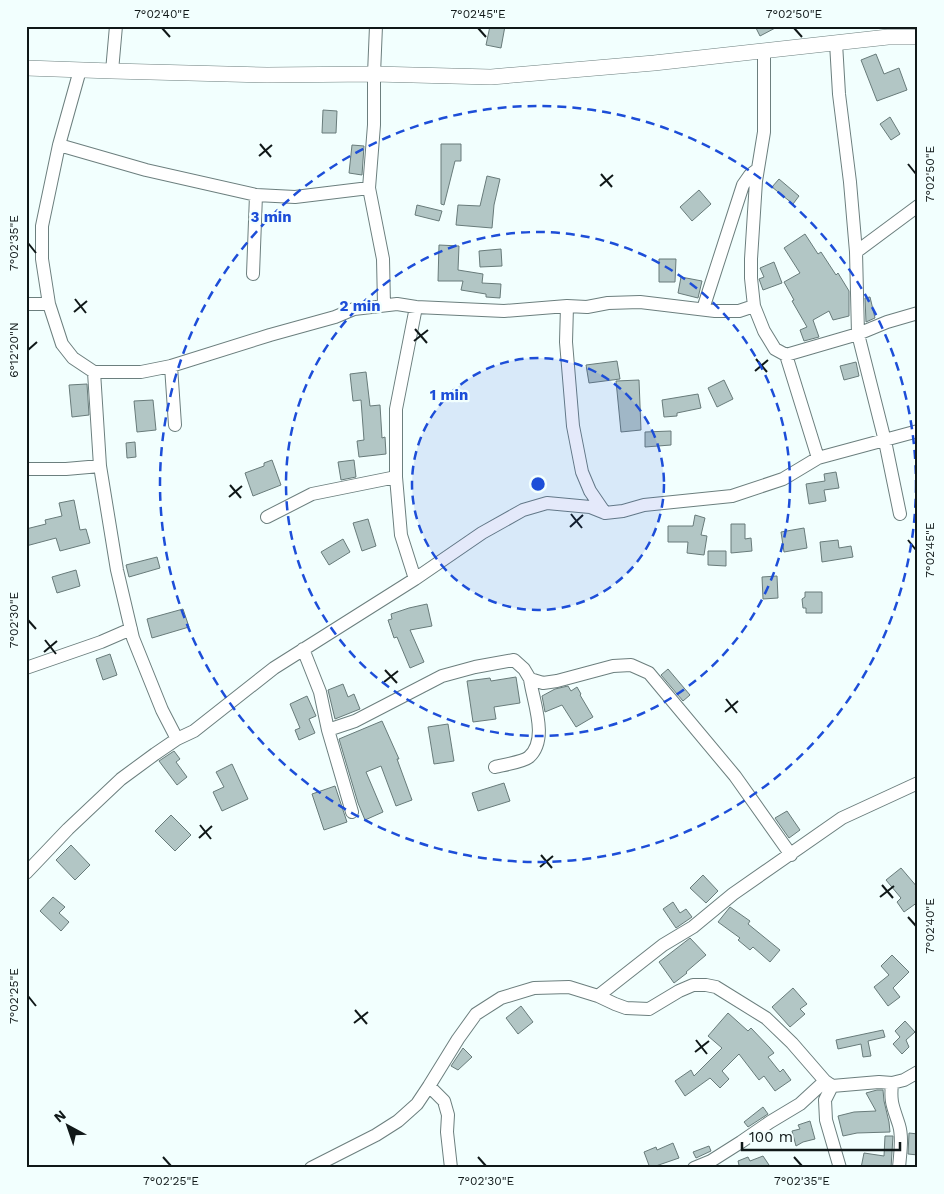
<svg xmlns="http://www.w3.org/2000/svg" width="944" height="1194" font-family="'Work Sans',sans-serif">
<rect width="100%" height="100%" fill="#f2fffe"/>
<path fill="#b2c6c5" stroke="#687b7a" d="M490,26H505L501,48L486,45Z
M755,26H779L760,36Z
M876,54L884,74L899,68L907,90L877,101L861,60Z
M323,110L337,111L336,133H322Z
M890,117L900,134L891,140L880,124Z
M441,144H461V161H455L444,205L441,204Z
M352,145L364,146L362,175L349,173Z
M487,176L500,179L494,205L492,228L456,225L458,205L480,206Z
M779,179L799,196L793,204L772,187Z
M699,190L711,204L692,221L680,207Z
M417,205L442,211L439,221L415,215Z
M805,234L818,254L821,252L836,275L838,273L849,291V316L833,320L829,311L813,320L819,337L804,341L800,330L807,327L792,301L794,300L784,282L800,273L784,248Z
M439,245L459,246L458,270L483,274L482,283L501,284L500,298L486,297V294L461,290L463,281H438Z
M501,249L502,266L480,267L479,251Z
M659,259H676L675,282H659Z
M774,262L782,283L763,290L759,279L764,277L760,268Z
M681,277L702,281L698,298L678,293Z
M870,297L875,318L866,322L865,298Z
M617,361L620,379L589,383L586,365Z
M856,362L859,376L844,380L840,366Z
M366,372L370,406L380,405L382,438L385,437L386,454L359,457L357,441L364,440L361,400L353,401L350,374Z
M639,380L641,430L621,432L616,381Z
M724,380L733,399L717,407L708,388Z
M87,384L89,415L72,417L69,385Z
M698,394L701,408L677,413V416L664,417L662,400Z
M153,400L156,430L137,432L134,401Z
M671,431V445L645,447V432Z
M135,442L136,457L127,458L126,443Z
M272,460L281,485L253,496L245,473L264,466V463Z
M354,460L356,477L341,480L338,462Z
M836,472L839,488L824,490L826,501L809,504L806,484L825,481L824,474Z
M74,500L80,530L86,529L90,543L60,551L56,538L26,546V529L46,524L45,520L62,516L59,503Z
M695,515L705,518L701,535L707,536L704,555L687,553L688,542H668V526H693Z
M368,519L376,546L362,551L353,523Z
M731,524H745V539L751,538L752,551L731,553Z
M804,528L807,548L784,552L781,532Z
M343,539L350,552L329,565L321,552Z
M838,540L839,548L851,546L853,557L822,562L820,542Z
M708,551H726V566L708,565Z
M157,557L160,568L129,577L126,565Z
M76,570L80,586L57,593L52,577Z
M777,576L778,598L763,599L762,577Z
M805,592H822V613H806V608H803L802,599L805,597Z
M427,604L432,626L410,630L424,662L410,668L397,637L394,638L388,620L392,619L391,614L409,608Z
M183,609L189,627L152,638L147,619Z
M110,654L117,675L103,680L96,659Z
M668,669L690,695L683,701L661,675Z
M516,677L520,703L494,707L496,719L473,722L467,681L490,678L491,681Z
M343,684L348,697L354,694L360,709L335,719L328,690Z
M568,686L571,691L577,687L581,694L580,695L593,717L576,727L562,705L545,712L542,696L555,689Z
M307,696L316,716L309,719L315,733L299,740L295,730L300,728L290,704Z
M382,721L399,759H397L412,800L396,806L381,766L366,772L383,812L365,820L358,803L339,739Z
M448,724L454,761L434,764L428,727Z
M174,751L180,759L176,762L187,777L177,785L159,761Z
M232,764L248,799L222,811L213,792L224,787L216,772Z
M504,783L510,801L478,811L472,793Z
M335,786L347,822L324,830L312,794Z
M787,811L800,830L789,838L775,818Z
M171,815L191,835L175,851L155,831Z
M71,845L90,865L75,880L56,860Z
M901,868L918,888V902L904,912L897,902L901,898L886,880Z
M703,875L718,891L706,903L690,888Z
M53,897L65,907L59,913L69,922L61,931L40,911Z
M673,902L680,913L686,909L692,917L676,928L663,909Z
M730,907L750,921L748,924L780,950L770,962L753,947L750,950L738,940L740,938L718,922Z
M690,938L706,955L686,972L687,973L674,983L659,962Z
M892,955L909,972L893,988L900,997L888,1006L874,987L889,975L881,966Z
M793,988L807,1004L800,1009L805,1014L790,1027L772,1007Z
M521,1006L533,1022L518,1034L506,1018Z
M728,1013L748,1031L751,1028L770,1048L774,1053L768,1057L780,1072L783,1069L791,1080L775,1091L764,1076L759,1080L739,1054L722,1071L729,1079L720,1088L710,1078L685,1096L675,1081L691,1070L694,1076L722,1048L708,1036Z
M905,1021L915,1032L906,1040L909,1047L902,1054L893,1044L900,1037L895,1031Z
M883,1030L885,1037L868,1041L871,1056L863,1057L861,1044L838,1049L836,1040Z
M463,1048L472,1057L458,1070L451,1066Z
M877,1090H883L884,1101L889,1122L890,1132L857,1133L843,1136L838,1116L854,1112L876,1111L866,1093Z
M763,1107L768,1114L748,1127L744,1122Z
M810,1121L815,1139L803,1142L796,1146L792,1131L800,1129L798,1125Z
M909,1133L918,1134V1155L908,1154Z
M885,1136H893L891,1168H861L864,1153L884,1156Z
M673,1143L679,1158L650,1168L644,1152L656,1147L657,1150Z
M709,1146L711,1151L696,1158L693,1152Z
M763,1156L771,1168H735L739,1165L738,1161L748,1157L750,1161Z"/>
<g fill="none" stroke-linecap="round" stroke-linejoin="round">
<defs>
<path id="minor" d="M836,43L839,94L850,182L856,252L858,334L885,441L900,514
M764,50V132L756,181L751,259V278L754,306L764,331L775,349L786,355L818,458
M80,70L59,145L42,226V259L49,304L62,344L73,358L94,372H141L171,366L270,335L335,317L354,309L397,304L416,307L504,311L567,306L587,307L608,303L640,302L715,311H739L754,306
M112,71L116,26
M59,145L146,170L256,195L295,197L369,188L374,125V74L376,26
M369,188L383,259L384,305
M856,252L918,206
M253,274L256,195
M26,304H49
M567,306L566,342L573,426L582,472L590,491L605,513
M703,309L743,185L750,175L758,169
M786,355L858,334L887,322L918,313
M171,366L175,425
M94,372L100,466L117,570L133,638L162,710L177,739
M26,469H66L100,466
M267,517L312,494L396,477
M415,579L401,535L396,477V409L416,307
M303,649L320,692L328,730L352,812
M26,668L101,642L131,629
M328,730L355,721L442,676L475,667L514,660L524,669L530,679L543,683L557,681L613,666L631,665L649,673L735,776L791,855
M495,767C503,765 523,762 529,757C549,739 533,702 530,679
M26,873L68,829L121,779L155,754L177,739L194,731L274,668L415,579L482,533L523,510L547,503L590,507L605,513L623,511L644,505L732,496L783,479L818,458L918,431
M598,996L663,945L693,927L733,894L842,818L918,783
M892,1083C890,1103 893,1106 899,1125C903,1138 900,1154 899,1168
M429,1086L444,1101L448,1115L447,1132L451,1168
M832,1086L825,1100L826,1120L840,1168
M311,1168L376,1135L398,1121L417,1104L429,1086L458,1039L476,1014L501,998L534,988L569,987L598,996L615,1004L626,1008L649,1009L679,991L693,985H706L716,987L766,1018L792,1043L825,1081L832,1086L879,1082L892,1083L904,1080L918,1072
M694,1168L711,1161L741,1142L770,1122L800,1104L825,1081"/>
<path id="major" d="M26,68L112,71L267,75L374,74L491,77L654,63L888,37H918"/>
</defs>
<use href="#minor" stroke="#6c7f7e" stroke-width="14"/>
<use href="#major" stroke="#6c7f7e" stroke-width="16"/>
<use href="#minor" stroke="#fff" stroke-width="12"/>
<use href="#major" stroke="#fff" stroke-width="15"/>
</g>
<path fill="none" stroke="#101818" stroke-width="2" d="M162,28L170,37M478,28L486,37M794,28L802,37M260,144L271,157M259,156L272,145M908,164L916,174M601,174L612,187M600,186L613,175M28,243L36,253M75,299L86,313M74,312L87,301M415,329L427,343M414,341L428,330M28,350L37,342M756,359L767,372M755,371L768,360M230,485L241,498M229,497L242,486M571,514L582,528M570,527L583,515M908,540L916,550M28,620L36,629M45,640L56,654M44,652L57,641M385,670L397,683M384,682L398,671M726,699L737,713M725,712L738,701M200,825L211,839M199,838L212,826M541,855L552,868M540,867L553,856M882,885L893,898M880,897L894,886M908,917L916,926M28,996L36,1006M355,1010L367,1024M354,1023L368,1012M696,1040L707,1054M695,1052L709,1041M163,1157L171,1166M478,1157L486,1166M794,1157L802,1166"/>
<circle cx="538" cy="484" r="126" fill="#1d4ed8" fill-opacity=".12"/>
<g fill="none" stroke="#1d4ed8" stroke-width="2.5" stroke-dasharray="9 6">
<circle cx="538" cy="484" r="126"/>
<circle cx="538" cy="484" r="252"/>
<circle cx="538" cy="484" r="378"/>
</g>
<circle cx="538" cy="484" r="8" fill="#1d4ed8" stroke="#f2fffe" stroke-width="2.5"/>
<g font-size="15" text-anchor="middle" font-weight="bold" fill="#1d4ed8" stroke="#f2fffe" stroke-width="4.5" stroke-linejoin="round" paint-order="stroke">
<text x="271" y="222">3 min</text>
<text x="360" y="311">2 min</text>
<text x="449" y="400">1 min</text>
</g>
<rect width="944" height="1194" fill="none" stroke="#f2fffe" stroke-width="55"/>
<g transform="translate(68 1126) rotate(320)" stroke="#f2fffe" stroke-width="4" paint-order="stroke">
<path d="M0-4L9 19L0 12L-9 19Z" fill="#101818"/>
<text y="-8" font-size="14" font-weight="bold" text-anchor="middle" fill="#101818">N</text>
</g>
<path d="M742 1142v8h158v-8" fill="none" stroke="#101818" stroke-width="2.5"/>
<text x="749" y="1142" font-size="15" fill="#101818" stroke="#f2fffe" stroke-width="4" paint-order="stroke">100 m</text>
<rect x="28" y="28" width="888" height="1138" fill="none" stroke="#101818" stroke-width="2"/>
<g font-size="12" text-anchor="middle" fill="#101818">
<text x="162" y="18">7°02'40"E</text>
<text x="478" y="18">7°02'45"E</text>
<text x="794" y="18">7°02'50"E</text>
<text transform="translate(930 174) rotate(-90)" y="4">7°02'50"E</text>
<text transform="translate(14 243) rotate(-90)" y="4">7°02'35"E</text>
<text transform="translate(14 350) rotate(-90)" y="4">6°12'20"N</text>
<text transform="translate(930 550) rotate(-90)" y="4">7°02'45"E</text>
<text transform="translate(14 620) rotate(-90)" y="4">7°02'30"E</text>
<text transform="translate(930 926) rotate(-90)" y="4">7°02'40"E</text>
<text transform="translate(14 996) rotate(-90)" y="4">7°02'25"E</text>
<text x="171" y="1185">7°02'25"E</text>
<text x="486" y="1185">7°02'30"E</text>
<text x="802" y="1185">7°02'35"E</text>
</g>
</svg>
